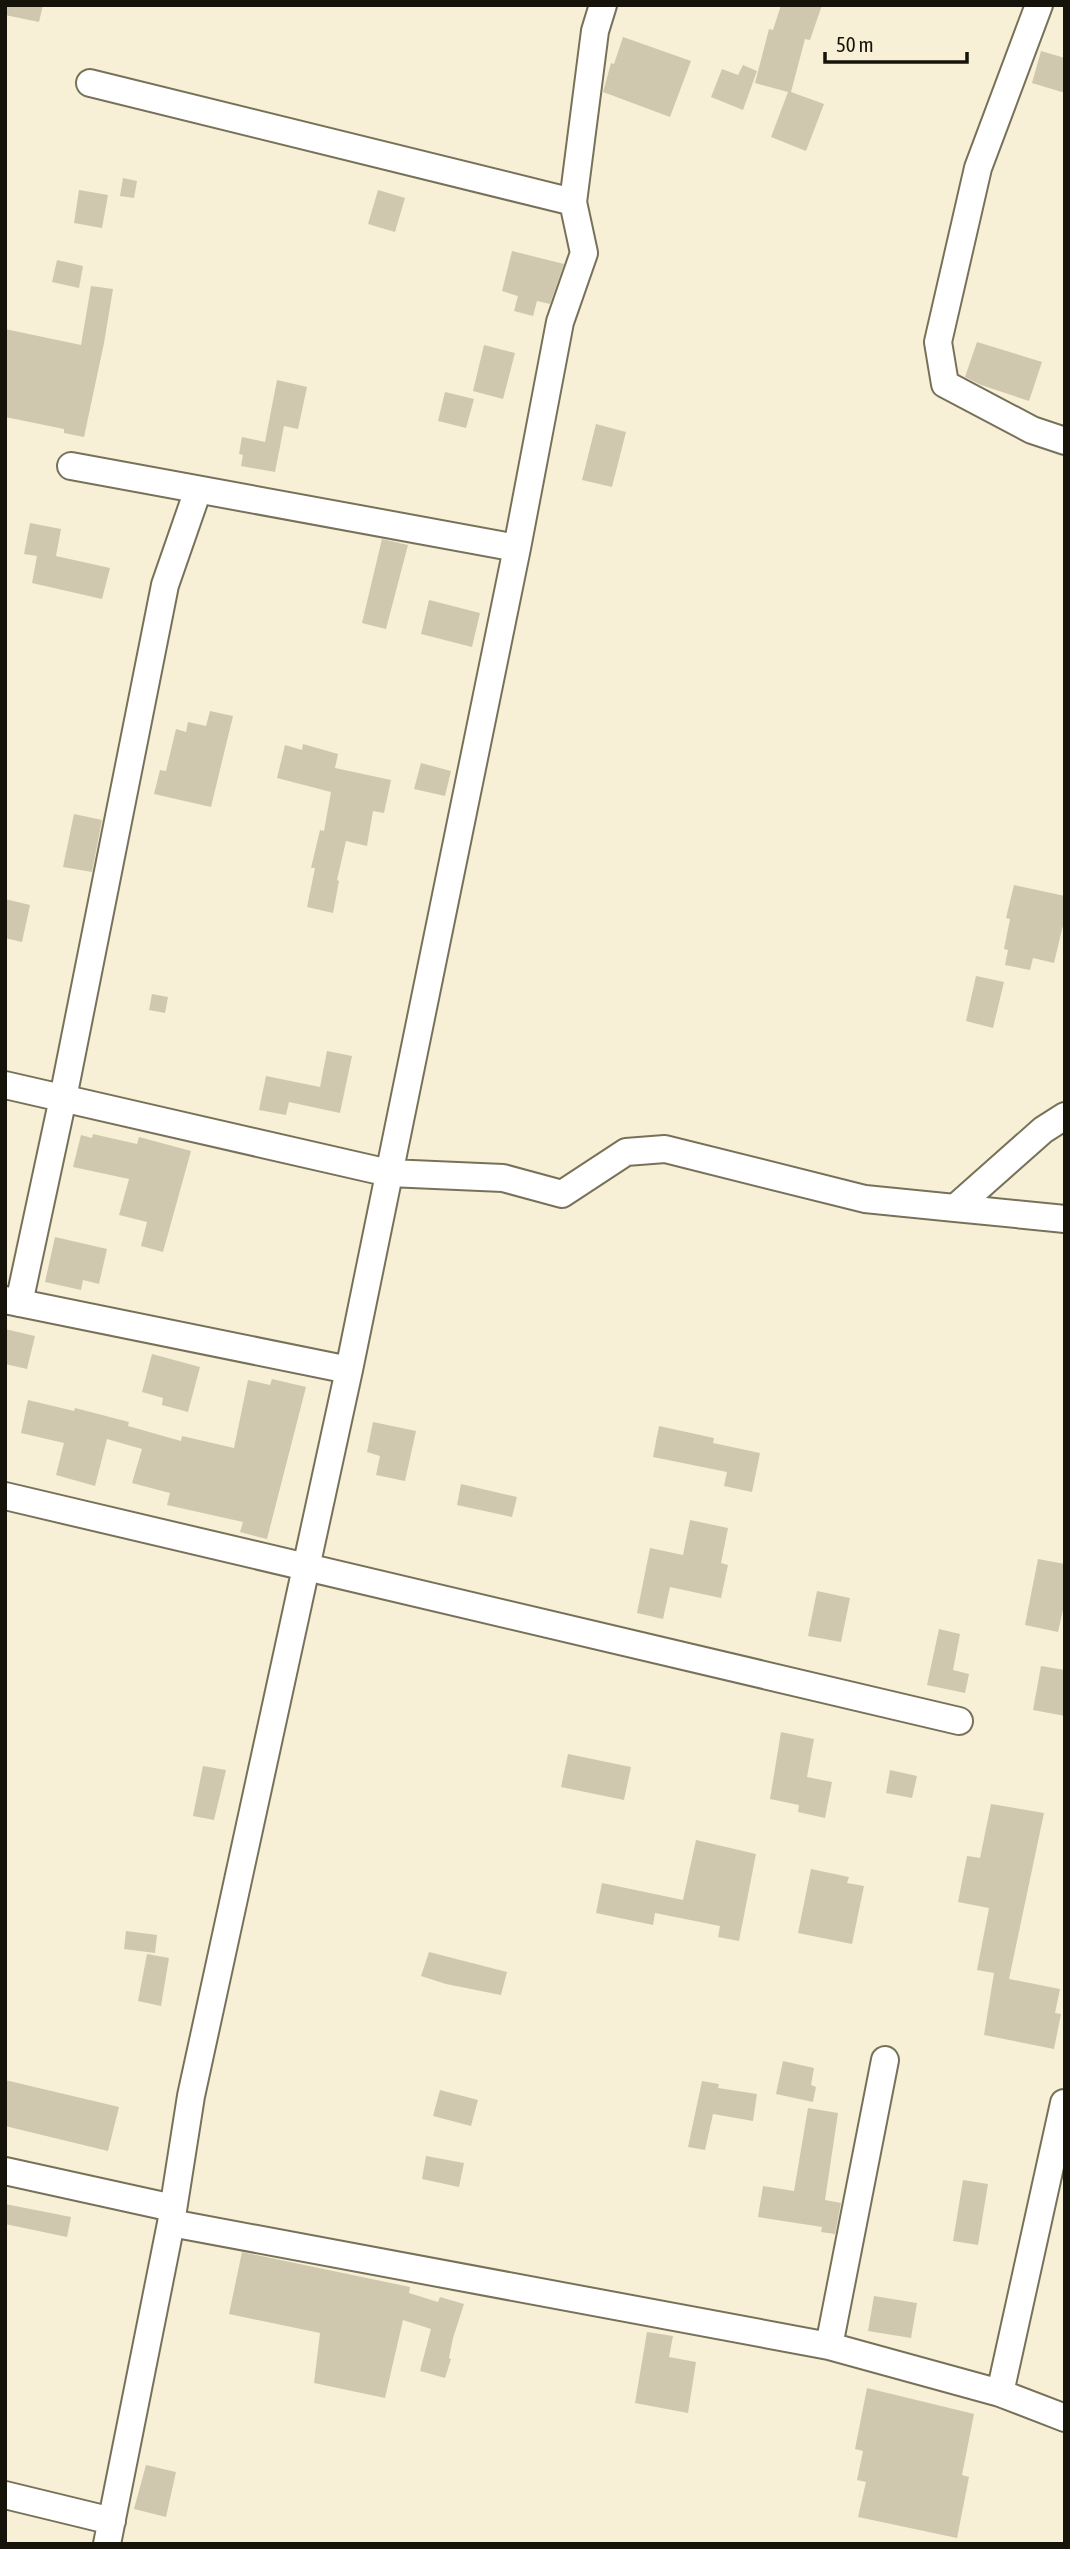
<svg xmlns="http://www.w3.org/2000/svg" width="1070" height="2549" font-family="'Asap Condensed',sans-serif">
<rect width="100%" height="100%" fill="#f7f0d6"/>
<path fill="#cfc8ae" d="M5,5H43L39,22L5,15Z
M781,5H822L810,40L805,39L791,92L824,104L806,151L771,137L788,92L755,83L769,29L773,30Z
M623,37L691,61L670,117L603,92L611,63L614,64Z
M1041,51L1065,58V93L1032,83Z
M743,65L757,71L743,110L711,97L722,69L738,75Z
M123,178L137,181L134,198L120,196Z
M79,190L108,195L102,228L74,223Z
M378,190L405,198L395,232L368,224Z
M512,251L564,264L550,304L537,301L533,316L514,311L518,296L502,291Z
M57,260L83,266L79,288L52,282Z
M91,286L113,289L104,343L84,437L64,433V429L5,417V329L81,345Z
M977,342L1042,362L1029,401L981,385L965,377Z
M484,345L515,353L503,399L473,391Z
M277,380L307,387L298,429L284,426L275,472L241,466L243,455L239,454L242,437L265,442Z
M445,392L474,399L466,428L438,421Z
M596,424L626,432L612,487L582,480Z
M30,523L61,529L56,556L110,568L102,599L32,583L37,556L24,554Z
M382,539L408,545L386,629L362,623Z
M429,600L480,613L472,647L421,634Z
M210,711L233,716L211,807L154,794L160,770L166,771L176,729L186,732L188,722L206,726Z
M303,744L338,754L335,768L391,780L384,813L373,811L367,846L346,841L337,880L339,881L333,913L307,907L315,868H311L320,830L324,831L331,792L277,778L285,745L302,750Z
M421,763L451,771L445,796L414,789Z
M74,814L102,820L92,872L63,867Z
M1014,885L1065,896V917L1054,963L1033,958L1030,970L1005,965L1008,950L1004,949L1010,919L1006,918Z
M5,899L30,905L22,942L5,938Z
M976,976L1004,982L993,1028L966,1021Z
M152,994L168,997L165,1013L149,1010Z
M327,1051L352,1056L340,1113L289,1102L286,1115L259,1110L266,1076L320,1087Z
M93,1134L137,1144L139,1137L191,1151L163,1252L141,1246L147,1222L119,1215L129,1179L73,1167L81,1135L92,1138Z
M55,1237L107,1249L99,1284L83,1280L81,1290L45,1282Z
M5,1329L35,1336L27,1369L5,1364Z
M152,1354L200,1367L188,1412L162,1405L163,1398L142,1392Z
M272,1379L306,1387L267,1539L240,1532L243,1522L167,1505L170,1493L132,1483L142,1449L107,1439L95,1486L56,1475L64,1443L21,1433L28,1400L74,1411L75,1408L129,1422L128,1426L181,1441L182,1436L234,1448L248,1380L270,1385Z
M373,1422L416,1431L405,1481L376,1475L380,1456L367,1452Z
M659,1426L714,1438L713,1443L760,1453L752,1492L724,1486L727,1472L653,1457Z
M461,1484L517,1497L512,1517L457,1505Z
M690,1520L728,1528L721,1563L728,1565L721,1598L670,1587L663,1619L637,1613L650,1548L683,1555Z
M1038,1559L1065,1564V1601L1058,1632L1025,1625Z
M817,1591L850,1598L841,1642L808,1636Z
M939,1629L960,1634L953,1670L969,1674L965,1693L927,1685Z
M1041,1666L1065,1670V1716L1033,1710Z
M781,1732L814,1739L807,1777L832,1782L825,1818L798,1812L799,1805L770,1799Z
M568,1754L631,1767L624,1800L561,1787Z
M203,1766L226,1770L214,1820L193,1816Z
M890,1770L917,1776L912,1798L886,1793Z
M991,1804L1044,1813L1009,1979L1060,1989L1055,2013L1061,2014L1054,2049L984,2035L994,1973L977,1970L989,1908L958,1902L967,1856L980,1858Z
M696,1840L756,1854L739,1941L718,1937L720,1926L655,1913L653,1925L596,1913L602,1883L683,1900Z
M811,1869L849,1877L847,1883L864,1886L852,1944L798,1933Z
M126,1931L157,1935L155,1953L124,1949Z
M429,1952L507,1972L501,1995L446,1984L421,1976Z
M147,1954L169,1958L161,2006L138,2001Z
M783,2061L814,2068L811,2085L816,2087L813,2102L776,2094Z
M5,2080L119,2107L108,2151L5,2126Z
M702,2081L719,2084L718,2088L757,2094L753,2121L713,2114L705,2150L688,2147Z
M440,2090L478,2100L471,2126L433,2116Z
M808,2108L838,2113L825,2200L841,2203L835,2234L821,2232L822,2227L758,2217L763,2186L794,2191Z
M426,2156L464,2163L459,2187L422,2179Z
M963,2180L988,2184L978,2245L953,2241Z
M5,2204L71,2217L67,2237L5,2224Z
M242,2252L410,2287L409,2293L438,2302L440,2297L464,2304L453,2338L449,2358L451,2359L445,2378L420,2371L431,2329L403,2320L385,2398L314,2383L320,2333L229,2314Z
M874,2296L917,2303L911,2338L868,2331Z
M647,2332L673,2336L669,2357L696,2362L688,2413L635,2403Z
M867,2388L974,2414L962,2475L969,2477L957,2538L858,2517L866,2482L857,2480L863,2451L855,2449Z
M146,2465L176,2472L166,2517L134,2509Z"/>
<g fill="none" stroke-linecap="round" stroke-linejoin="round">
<defs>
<path id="minor" d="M1039,5L978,168L938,342L945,384L1032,430L1065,441
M90,83L573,202L584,253L560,322L517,548L349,1370L191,2096L171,2223L107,2544
M573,202L595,31L603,5
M71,466L517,548
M5,1085L389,1173L503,1178L562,1194L626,1152L665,1149L865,1199L955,1208L1043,1130L1065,1116
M955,1208L1065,1219
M5,1300L349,1370
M19,1303L63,1098L165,585L198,490
M5,1496L959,1721
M5,2171L173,2208
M171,2223L829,2346L1000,2393L1065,2418
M829,2346L885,2060
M1000,2393L1064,2103
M5,2495L112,2521"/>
</defs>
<use href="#minor" stroke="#78715a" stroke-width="30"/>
<use href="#minor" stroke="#fff" stroke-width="26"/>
</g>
<rect width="1070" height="2549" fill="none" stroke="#16130a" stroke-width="14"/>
<path d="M825 52v10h142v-10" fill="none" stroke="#16130a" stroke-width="3.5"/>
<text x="836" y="52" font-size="21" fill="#16130a" stroke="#f7f0d6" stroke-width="5" paint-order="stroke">50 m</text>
</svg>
